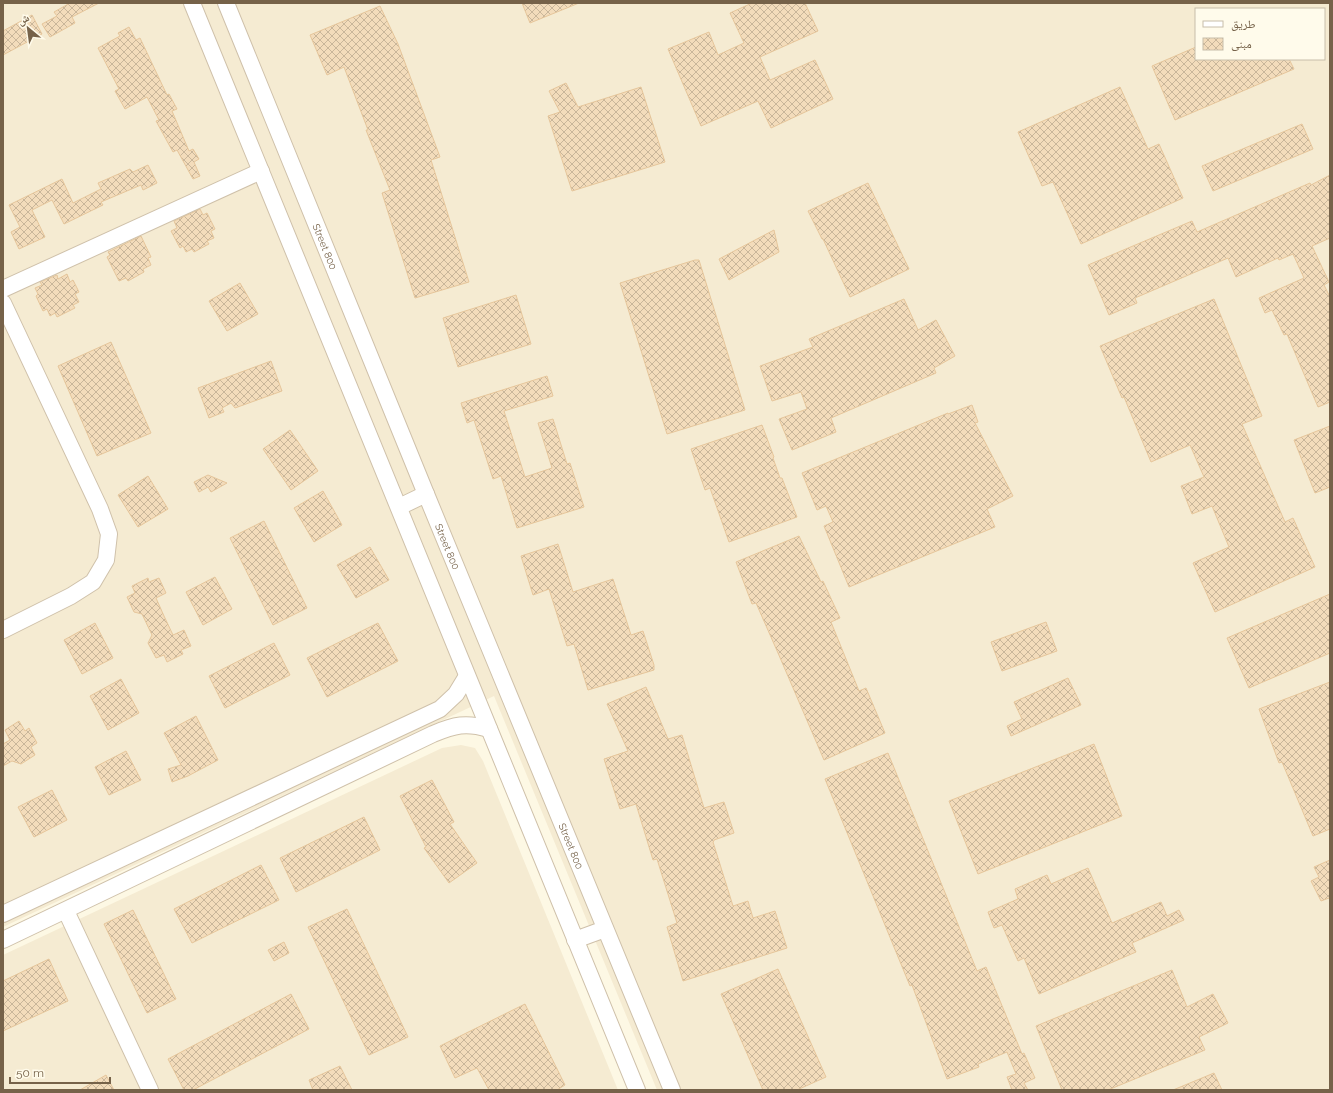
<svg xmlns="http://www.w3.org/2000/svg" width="1333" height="1093" font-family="Raleway,'Noto Naskh Arabic',sans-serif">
<defs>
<pattern id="building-cross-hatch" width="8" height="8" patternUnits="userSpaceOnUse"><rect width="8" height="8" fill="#f3dcbb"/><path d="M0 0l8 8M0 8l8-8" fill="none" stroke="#c9b69a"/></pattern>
</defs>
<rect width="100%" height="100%" fill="#fdf8e4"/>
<path fill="#f5ebd2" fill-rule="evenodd" d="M3,3H1330V1090H657L494,696L3,927ZM1196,9H1324V59H1196Z
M461,745L475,748L483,761L618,1090H3V955L442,748Z"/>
<path fill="url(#building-cross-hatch)" stroke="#e6c69b" d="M70,3H99L72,17L75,23L50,37L42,24L57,16L54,12Z
M522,3H579L530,23Z
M752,3H805L818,31L760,57L770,80L815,60L833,99L771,128L758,101L701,126L668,49L709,32L718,55L744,43L730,13Z
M380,6L398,44L440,157L431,160L469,282L415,298L382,193L390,190L366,130H368L344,67L327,75L310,35Z
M32,15L42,34L3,55V40L4,39L3,31Z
M129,27L136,40L140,38L167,95L169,94L177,109L172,111L189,151L193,149L199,159L194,162L200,176L193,179L177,150L173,152L156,121L159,120L147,97L125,109L115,91L119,89L98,48L120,36L118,33Z
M1196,47V59H1289L1294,69L1175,120L1152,66Z
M566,83L578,107L641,87L665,162L572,191L548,116L560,112L549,91Z
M1120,87L1148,149L1159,144L1183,198L1081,244L1053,182L1042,186L1018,132Z
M1302,124L1313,149L1213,191L1202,166Z
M148,165L157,183L143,190L141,185L101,202L103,205L64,224L52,200L32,210L45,237L19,249L11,232L20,227L9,205L62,179L73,203L101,189L98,183L130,169L133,172Z
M1330,175V238L1312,246L1329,282L1324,285L1330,297V402L1318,407L1287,334L1284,335L1272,310L1265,313L1259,298L1304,278L1293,254L1279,260L1278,258L1236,277L1228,258L1135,298L1137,303L1109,315L1088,265L1192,221L1197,232L1310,183L1311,185Z
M868,183L909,269L850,297L823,239H822L808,211Z
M200,209L203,215L207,213L215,229L211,231L214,238L207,241L209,244L194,252L192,249L186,252L183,246L180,248L171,231L177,228L174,221Z
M774,230L779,252L729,280L719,259Z
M141,236L151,257L148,258L151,265L143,269L144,272L128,281L126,278L119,281L107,257L110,255L108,252Z
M695,260H699L745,410L667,434L620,283Z
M67,274L70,282L73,280L79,292L75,294L79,302L73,305L75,308L57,317L55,313L50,316L47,309L43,311L36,296L38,294L35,288L42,285L40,282L57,275L58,279Z
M240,283L258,314L227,331L209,301Z
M516,295L531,344L458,367L443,318Z
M904,299L918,330L936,320L955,356L934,368L936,373L831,418L836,432L792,450L779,419L807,409L801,392L772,401L760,366L813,347L809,339Z
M1214,299L1262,416L1242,424L1285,522L1293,518L1315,567L1215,612L1193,563L1229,547L1212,506L1192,514L1181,486L1204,477L1190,445L1151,462L1124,397L1122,398L1100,346Z
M111,342L151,433L97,456L58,366Z
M271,361L282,391L235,408L231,403L222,408L224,412L209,418L198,388Z
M547,376L553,396L504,411L525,477L552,468L538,423L553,419L567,464L570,463L584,507L517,528L501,476L493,479L474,420L467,423L461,403Z
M972,405L978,422L975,423L1013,496L987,509L995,527L849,587L824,526L833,522L826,506L817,510L802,473L948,413V414Z
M762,425L774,457L773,458L780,478H782L797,517L729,542L710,488L705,490L691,449Z
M1330,426V487L1315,493L1294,440Z
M290,430L318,471L291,490L263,449Z
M208,475L227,483L211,492L208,487L199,492L194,482Z
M148,476L168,509L138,527L118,495Z
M323,491L342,525L314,542L294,508Z
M264,521L307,608L273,625L230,538Z
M799,536L821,582L823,581L840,618L831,622L859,691L866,688L885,733L824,760L778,653L756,603L752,604L736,562Z
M558,544L573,592L613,579L631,635L643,631L654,665V670L588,690L574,644L567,646L549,589L533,595L521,556Z
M370,547L389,580L356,598L337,565Z
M215,577L232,609L203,625L186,592Z
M148,578L149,582L159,578L166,593L156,598L164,616L173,635L184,630L191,646L181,650L183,654L167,662L164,655L156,658L148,643L152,635L142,614L134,612L127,597L135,593L132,586Z
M1330,594V653L1249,688L1227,638Z
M1046,622L1057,651L1002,671L991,642Z
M95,623L113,658L82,674L64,640Z
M378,623L398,661L327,697L307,658Z
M274,643L290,675L225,708L209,676Z
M1068,678L1081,705L1011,736L1007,726L1022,719L1014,702Z
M121,679L139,713L108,730L90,696Z
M1330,682V829L1313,836L1282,762L1279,763L1259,709Z
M646,687L668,739L682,735L704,808L724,802L734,833L714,840V841L713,842L733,906L748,901L753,918L775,911L787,948L683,981L667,927L677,923L657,859L653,860L636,804L620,809L604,759L628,751L607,704Z
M196,716L218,760L188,776L172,782L168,769L181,765L164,733Z
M19,721L25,731L29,728L37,743L31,747L35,755L21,764L12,761L3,766V744L10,740L5,730Z
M1094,744L1122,816L978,874L949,801Z
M126,751L141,780L109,795L95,767Z
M888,753L977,971L986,967L1022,1054L1024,1053L1035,1078L1024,1083L1028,1090H1012L1007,1077L1016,1074L1007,1052L978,1064L979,1067L947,1079L912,985L910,986L825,779Z
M432,780L454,822L450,824L477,863L449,883L424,848L426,847L400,796Z
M52,790L67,820L34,837L18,807Z
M364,817L380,850L296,892L280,858Z
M1330,860V901L1329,898L1321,901L1311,881L1319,877L1314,867Z
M261,865L279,900L192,943L174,909Z
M1088,868L1112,923L1161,902L1167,916L1179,910L1184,920L1132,943L1136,952L1039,994L1024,958L1018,961L1002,925L994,928L988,912L1018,899L1015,889L1047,875L1051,884Z
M347,909L408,1037L369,1055L308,927Z
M133,910L176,999L147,1013L104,924Z
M284,942L289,953L274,961L268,950Z
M49,959L68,1001L3,1031V981Z
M778,969L826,1077L797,1090H763L721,994Z
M1172,970L1187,1007L1213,994L1228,1023L1199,1037L1205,1050L1108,1090H1062L1036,1026Z
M291,994L309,1029L193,1090H184L168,1059Z
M525,1004L565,1085L557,1090H489L477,1068L455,1078L440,1046Z
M340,1066L352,1090H313L309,1080Z
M1214,1073L1222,1090H1173Z
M106,1075L114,1090H80Z"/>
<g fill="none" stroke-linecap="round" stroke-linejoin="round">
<defs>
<g id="minor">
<path d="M192,3L637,1090"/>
<path id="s1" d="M226,3L426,494L672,1090"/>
<path d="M3,289L261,171"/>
<path d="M3,303L100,509L109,534L106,560L93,582L71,596L3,630"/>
<path d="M399,507L426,494"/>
<path d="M66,911L150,1090"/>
<path d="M3,914L440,709L456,694L467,676"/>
<path d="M3,940L433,734C454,725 466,722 489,729"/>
<path d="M575,940L605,929"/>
</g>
</defs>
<use href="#minor" stroke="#cfc1aa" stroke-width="18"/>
<use href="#minor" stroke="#fff" stroke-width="16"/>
</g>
<g text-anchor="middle" stroke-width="4" stroke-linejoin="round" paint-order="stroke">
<g font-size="10" fill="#766249" stroke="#fffbeb">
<text dy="4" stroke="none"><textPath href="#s1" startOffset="263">Street 800</textPath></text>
<text dy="4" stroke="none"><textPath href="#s1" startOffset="587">Street 800</textPath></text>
<text dy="4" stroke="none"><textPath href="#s1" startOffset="911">Street 800</textPath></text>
</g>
</g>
<rect width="1333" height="1093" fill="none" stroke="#766249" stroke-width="8"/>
<rect x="1195" y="8" width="130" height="52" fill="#fffbeb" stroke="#c8beaa"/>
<rect x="1203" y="21" width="20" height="6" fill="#ffffff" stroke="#c8beaa"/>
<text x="1231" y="28" font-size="12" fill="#766249">طريق</text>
<rect x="1203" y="38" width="20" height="12" fill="url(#building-cross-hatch)" stroke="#c8beaa"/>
<text x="1231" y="48" font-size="12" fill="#766249">مبنى</text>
<g transform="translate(28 28) rotate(331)" stroke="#fffbeb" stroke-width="3" paint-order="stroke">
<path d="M0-3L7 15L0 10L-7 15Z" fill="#766249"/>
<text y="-6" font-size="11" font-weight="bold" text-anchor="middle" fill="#766249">ش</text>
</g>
<path d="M10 1077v6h100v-6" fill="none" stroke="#766249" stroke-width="2"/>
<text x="16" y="1077" font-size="12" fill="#766249" stroke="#fffbeb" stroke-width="3" paint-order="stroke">50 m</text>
</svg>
